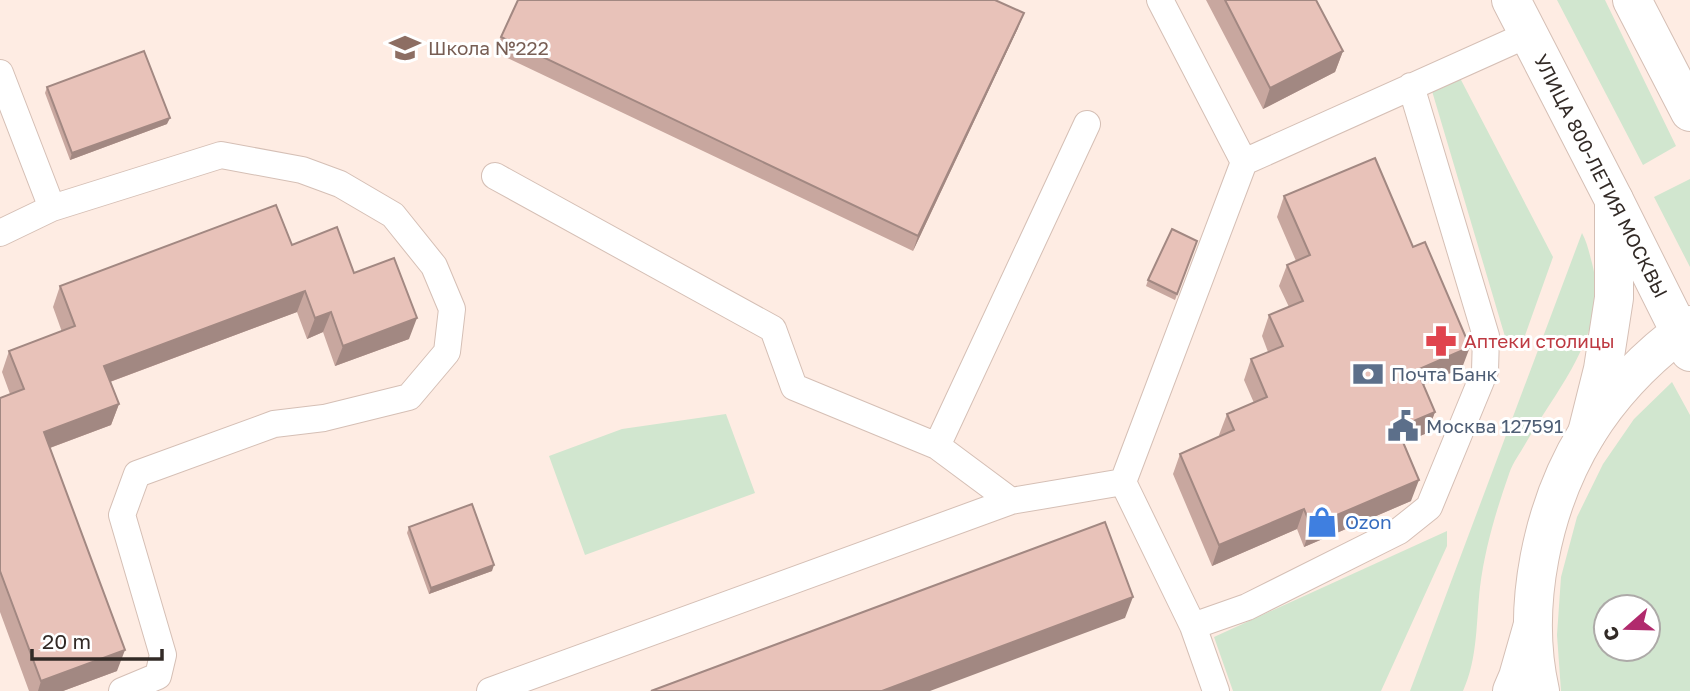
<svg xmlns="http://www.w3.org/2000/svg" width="1690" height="691" font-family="'Golos Text',sans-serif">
	<rect width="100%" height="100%" fill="#feece3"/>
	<path fill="#d1e6cf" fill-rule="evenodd" d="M1557,0H1605L1676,146L1643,165Z
		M1460,78L1553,257L1523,341L1509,350L1432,91Z
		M1690,179V267L1654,197Z
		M1582,233C1587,242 1589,252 1592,263C1610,330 1558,387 1527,441C1521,452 1513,462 1509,474C1496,511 1485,548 1480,587C1476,622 1478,658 1463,691H1410Z
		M1672,382L1690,415V691H1561L1557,635L1561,577L1577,517L1603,464L1634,419ZM1606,607H1648V649H1606Z
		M726,414L755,493L585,555L549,456L622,429Z
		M1447,531V546L1381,691H1233L1214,637Z"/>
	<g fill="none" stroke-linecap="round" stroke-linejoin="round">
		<defs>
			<path id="service" d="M1160,0L1244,162
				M0,73L52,208
				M495,176L773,329L794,387L937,446L1011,501
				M0,233L52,208L221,155L302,170L340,184L393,215L434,266L452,309L447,352L409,397L324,418L274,424L137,474L122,515L163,655L158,676L122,691
				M937,446L1087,124
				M1123,482L1193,626L1216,691
				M1193,626L1247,607L1399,531L1429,507L1485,371L1486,336L1411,86
				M490,691L1011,501L1123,482L1244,162L1529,34"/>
			<path id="tertiary" d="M1587,433L1603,369L1614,298V200
				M1512,691L1518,677L1532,628"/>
			<path id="secondary" d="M1511,0L1614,200L1690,352
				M1632,0L1690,112
				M1540,691C1521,607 1542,506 1587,433C1613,391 1650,354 1690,325"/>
		</defs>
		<use href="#service" stroke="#d5bfb5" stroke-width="28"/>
		<use href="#tertiary" stroke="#d5bfb5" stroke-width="40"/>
		<use href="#secondary" stroke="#d5bfb5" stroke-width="40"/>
		<use href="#service" stroke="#fff" stroke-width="26"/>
		<use href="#tertiary" stroke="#fff" stroke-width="38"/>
		<use href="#secondary" stroke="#fff" stroke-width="38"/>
	</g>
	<path fill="#c8a79f" d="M1206,0H1316L1343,51L1335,72L1263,109Z
		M1018,28L913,251L495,52L501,37Z
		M47,87L167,124L70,160L45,93Z
		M1284,196L1462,368L1423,385L1435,412L1427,433L1403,443L1411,501L1304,547L1297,529L1212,566L1173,474L1180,454L1220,437L1219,435L1227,414L1254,403L1244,380L1251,359L1268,352L1262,336L1269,315L1289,307L1279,286L1287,265L1296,261L1277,217Z
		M1197,241L1175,300L1146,286L1148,280Z
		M292,245L354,273L409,339L335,366L323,332L307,339L297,312L110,382L119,404L111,425L50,448L117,671L63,691H29L0,612V398L10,394L2,372L9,351L62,332L53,307L60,286Z
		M409,527L492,571L429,594L407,533Z"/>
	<path fill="#a28882" d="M1024,13L1018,28L913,251L918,236Z
		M1343,51L1335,72L1263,109L1270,88Z
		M170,118L167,124L70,160L72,153Z
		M305,291L297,312L96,387L104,366Z
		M331,312L323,332L307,339L315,318Z
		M417,318L409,339L335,366L343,346Z
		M1470,347L1462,368L1409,391L1417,370Z
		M119,404L111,425L36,453L44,432Z
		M1435,412L1427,433L1390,449L1397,428Z
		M1419,480L1411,501L1304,547L1311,526Z
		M1304,509L1297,529L1212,566L1219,545Z
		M494,565L492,571L429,594L431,588Z
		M1133,597L1125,618L930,691H882Z
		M125,650L117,671L63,691H38L41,681Z"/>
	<path fill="#e8c2b9" stroke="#a28882" stroke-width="2" d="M518,0H995L1024,13L918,236L501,37Z
		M1225,0H1316L1343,51L1270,88Z
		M144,51L170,118L72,153L47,87Z
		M1375,158L1413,247L1425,242L1470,347L1417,370L1435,412L1397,428L1419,480L1311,526L1304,509L1219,545L1180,454L1234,430L1227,414L1267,397L1251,359L1283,346L1269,315L1303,301L1287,265L1310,255L1284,196Z
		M276,205L292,245L337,227L354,273L394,258L417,318L343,346L331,312L315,318L305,291L104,366L119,404L44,432L125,650L41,681L0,571V398L24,389L9,351L75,326L60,286Z
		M1172,229L1197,241L1177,294L1148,280Z
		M472,504L494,565L431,588L409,527Z
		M1105,522L1133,597L882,691H651Z"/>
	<defs>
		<symbol id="school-bare" viewBox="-9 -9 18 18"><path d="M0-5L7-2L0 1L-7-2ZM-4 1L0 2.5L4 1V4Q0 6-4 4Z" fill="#8d6e63" stroke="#fff" stroke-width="2.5" paint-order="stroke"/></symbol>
		<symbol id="pharmacy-bare" viewBox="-9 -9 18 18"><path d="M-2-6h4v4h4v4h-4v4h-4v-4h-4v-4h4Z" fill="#e0444e" stroke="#fff" stroke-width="2.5" paint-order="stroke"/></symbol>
		<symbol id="bank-bare" viewBox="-9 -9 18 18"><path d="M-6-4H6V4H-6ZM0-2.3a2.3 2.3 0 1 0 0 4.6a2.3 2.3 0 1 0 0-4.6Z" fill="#5c6f8a" stroke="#fff" stroke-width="2.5" paint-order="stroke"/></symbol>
		<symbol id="civic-bare" viewBox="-9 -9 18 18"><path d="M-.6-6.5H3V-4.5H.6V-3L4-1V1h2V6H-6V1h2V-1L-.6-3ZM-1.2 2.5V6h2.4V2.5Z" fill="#5c6f8a" stroke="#fff" stroke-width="2.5" paint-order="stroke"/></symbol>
		<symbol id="shop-bare" viewBox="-9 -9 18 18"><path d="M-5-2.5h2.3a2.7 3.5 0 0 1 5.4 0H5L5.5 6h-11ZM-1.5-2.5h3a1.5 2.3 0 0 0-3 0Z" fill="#3f7fe0" stroke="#fff" stroke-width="2.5" paint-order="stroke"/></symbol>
	</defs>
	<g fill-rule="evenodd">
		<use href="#school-bare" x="383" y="26" width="44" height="44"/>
		<use href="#pharmacy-bare" x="1419" y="319" width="44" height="44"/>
		<use href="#bank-bare" x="1346" y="352" width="44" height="44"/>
		<use href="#civic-bare" x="1381" y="404" width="44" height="44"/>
		<use href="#shop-bare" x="1300" y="500" width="44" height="44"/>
	</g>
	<g text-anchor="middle" stroke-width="6" stroke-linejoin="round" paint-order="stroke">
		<g font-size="19" fill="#785e54" stroke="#fff" text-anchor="start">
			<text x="428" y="55">Школа №222</text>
		</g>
		<g font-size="19" fill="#322a26" stroke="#fff">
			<text transform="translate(1601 176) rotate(63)" y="7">УЛИЦА 800-ЛЕТИЯ МОСКВЫ</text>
		</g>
		<g font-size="19" fill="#be3a42" stroke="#fff" text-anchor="start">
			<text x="1464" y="348">Аптеки столицы</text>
		</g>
		<g font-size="19" fill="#4e5e75" stroke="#fff" text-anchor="start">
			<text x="1391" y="381">Почта Банк</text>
			<text x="1426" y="433">Москва 127591</text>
		</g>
		<g font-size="19" fill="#366cbe" stroke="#fff" text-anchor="start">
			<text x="1345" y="529">Ozon</text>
		</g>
	</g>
	<g transform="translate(1627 628) rotate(250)"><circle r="33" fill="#ffffff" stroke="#adaaa8" stroke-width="2"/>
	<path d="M0-5L12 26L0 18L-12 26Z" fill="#b12a6d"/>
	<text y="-10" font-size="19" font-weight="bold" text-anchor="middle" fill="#322a26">С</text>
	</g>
	<path d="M32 649v10h130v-10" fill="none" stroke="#322a26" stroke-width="3.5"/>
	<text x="42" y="649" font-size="21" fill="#322a26" stroke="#ffffff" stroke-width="5" paint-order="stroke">20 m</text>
</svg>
